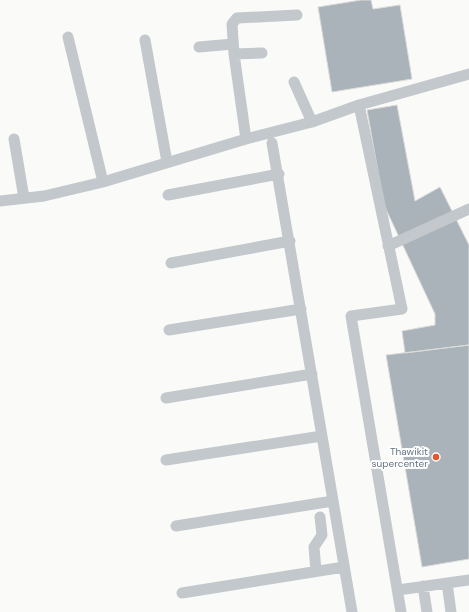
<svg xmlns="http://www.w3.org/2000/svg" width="469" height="612" font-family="'DM Sans',sans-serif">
	<rect width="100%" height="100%" fill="#fafaf8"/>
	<path fill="#aab3b9" stroke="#dcdcda" d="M361,0H371L373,9L400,5L412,79L332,92L318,7Z
		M397,105L415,201L440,187L469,245V345L405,353L402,331L435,325V314L384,205L367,110Z
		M469,345V559L422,567L386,355Z"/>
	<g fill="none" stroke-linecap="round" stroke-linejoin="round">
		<path stroke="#c3c8cc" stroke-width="11" d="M68,37L103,182
			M145,40L167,162
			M199,47L233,44
			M234,54L232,24L237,18L297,15
			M294,82L312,122
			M359,105L402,309L351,316L401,612
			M14,139L24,198
			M246,139L234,54L262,53
			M272,143L352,612
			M168,195L279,174
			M0,201L44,196L103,182L246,139L312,122L359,105L469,74
			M388,246L469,209
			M171,263L290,241
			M169,330L301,309
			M166,398L312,374
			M166,460L322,436
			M176,526L333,501
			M316,571L314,547L322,535L320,517
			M447,583L451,612
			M423,586L427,612
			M398,590L469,580
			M182,593L344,567"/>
	</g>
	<circle fill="#e4572e" stroke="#fff" stroke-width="1.5" cx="436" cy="457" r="4"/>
	<g text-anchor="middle" stroke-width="4" stroke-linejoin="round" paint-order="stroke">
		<g font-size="10" fill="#657683" stroke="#fff" text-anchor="end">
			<text x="428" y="455">Thawikit<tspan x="428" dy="12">supercenter</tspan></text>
		</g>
	</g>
</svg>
